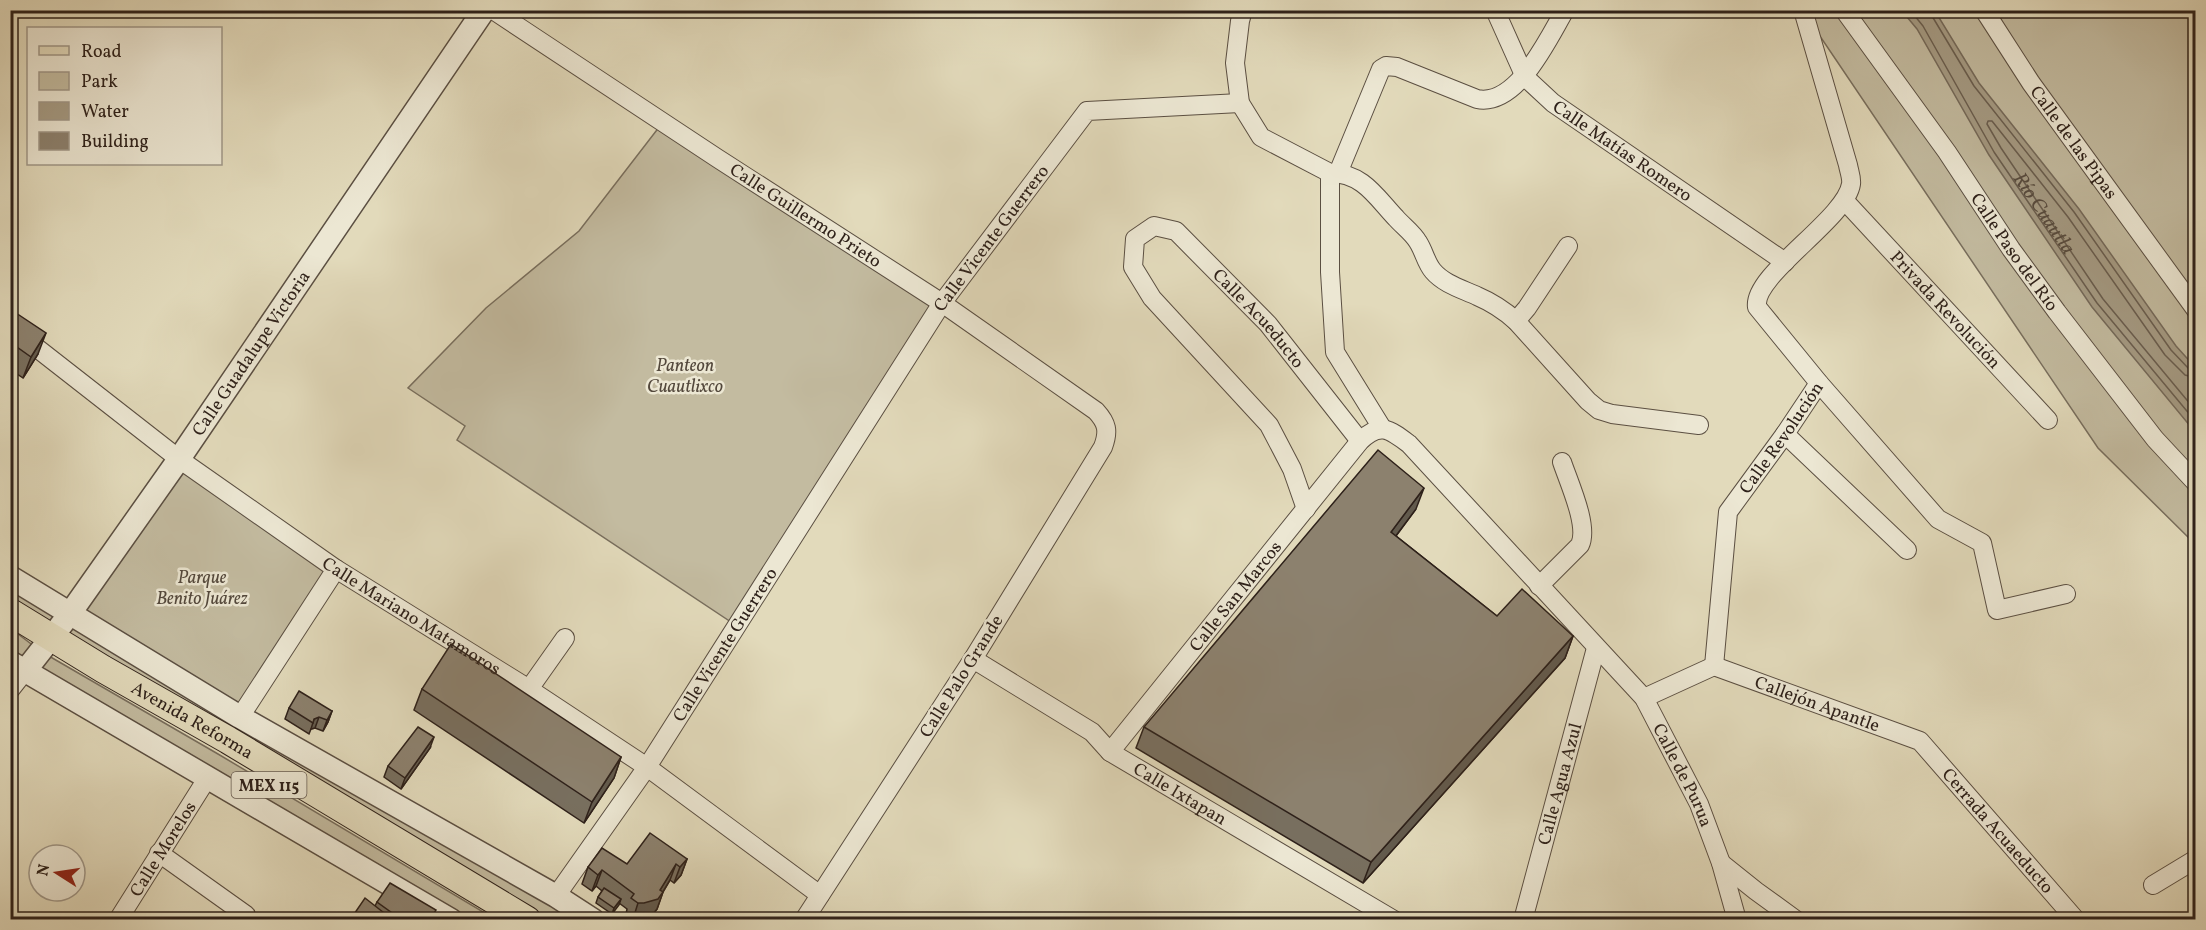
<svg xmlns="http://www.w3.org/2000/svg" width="2206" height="930" font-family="Vollkorn,serif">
	<rect width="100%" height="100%" fill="#e2dabb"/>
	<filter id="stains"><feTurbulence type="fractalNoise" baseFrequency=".00333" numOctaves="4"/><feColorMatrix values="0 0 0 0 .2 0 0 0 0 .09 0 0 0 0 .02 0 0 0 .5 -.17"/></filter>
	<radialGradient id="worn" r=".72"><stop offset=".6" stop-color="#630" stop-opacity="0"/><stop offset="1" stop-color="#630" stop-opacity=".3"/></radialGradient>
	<path fill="#c3bba0" stroke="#786e5d" stroke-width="1.5" d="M1803,11H2195V544L2098,448Z
		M663,122L942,303L737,626L457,440L465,426L408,388L486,308L579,231Z
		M179,459L336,569L240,717L593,919H527L11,612L10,577L69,615Z
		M10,628L42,652L218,754L495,919H451L11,662Z"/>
	<path fill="#a59b84" stroke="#756a5a" stroke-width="1.5" d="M1902,11H1935L1979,83L2079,209L2176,346L2195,367V432L2092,307L1989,155L1917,29Z"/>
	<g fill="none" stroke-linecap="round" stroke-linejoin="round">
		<g stroke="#6a5e4f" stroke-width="1.5">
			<path d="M1910,10L1923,26L1994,152L2097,303L2196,422"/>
			<path d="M1931,10L1932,16L1974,86L2074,212L2171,350L2189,369L2196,371"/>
			<path id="s1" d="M2196,378L2185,375L2165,355L2068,217L1992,121H1988L1987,124L2001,148L2103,299L2196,411"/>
		</g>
		<defs>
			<g id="minor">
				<path id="s2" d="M493,10L717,158L942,303L1096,411C1107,423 1109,431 1103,447L973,659L804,920"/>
				<path d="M1243,10L1240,21L1235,63L1240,103L1261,137L1330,173C1363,173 1376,197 1396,218C1403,226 1413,233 1418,242C1424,251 1426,263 1433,271C1444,284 1462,289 1477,296C1491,302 1505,311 1516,321L1588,401L1599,410L1612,414L1699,425"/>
				<path id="s3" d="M1495,10L1525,77L1553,103L1785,262"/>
				<path d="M1803,10L1848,165C1849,171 1852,178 1851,184C1846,219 1752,275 1757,307L1819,383L1938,519L1982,543L1997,610L2066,594"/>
				<path id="s4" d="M1844,10L1947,152L2011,249L2057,312L2155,439L2196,483"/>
				<path id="s5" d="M1984,10L2031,83L2196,310"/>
				<path d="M1330,173V272L1335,352L1382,428"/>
				<path d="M1338,173L1381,69L1386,66L1397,67L1477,99C1517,107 1548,39 1565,10"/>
				<path id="s6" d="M1845,201L2048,420"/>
				<path d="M1516,321L1527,308L1568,246"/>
				<path id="s7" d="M10,327L179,459L336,569L529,689L647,767L820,895"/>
				<path d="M1785,434L1907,550"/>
				<path id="s8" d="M1306,509L1292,469L1269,425L1152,298L1133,267L1135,239L1154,226L1176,231L1268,324L1360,441"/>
				<path d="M1539,586L1580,545C1589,526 1569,483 1562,462"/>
				<path id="s9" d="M973,659L1092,732L1110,752L1394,920"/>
				<path id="s10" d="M1714,666L1920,741L2076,920"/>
				<path id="s11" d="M1714,666L1728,512L1785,434L1819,383"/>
				<path d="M529,689L565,638"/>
				<path d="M10,690L25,671"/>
				<path d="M1644,698L1714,666"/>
				<path d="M240,717L336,569"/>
				<path id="s12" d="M1110,752L1360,441C1380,422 1389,429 1409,444L1644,698L1699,804L1721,863L1737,920"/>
				<path d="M159,853L246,915"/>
				<path d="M1721,863L1756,891L1796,920"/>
				<path d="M2153,885L2196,859"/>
				<path id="s13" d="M556,896L647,767L942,303L1087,111L1240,103"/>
				<path id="s14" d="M118,920L208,777"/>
				<path id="s15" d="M1523,920L1596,648"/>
			</g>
			<g id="tertiary">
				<path d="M10,577L240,717L556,896L593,920"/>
				<path d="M10,662L451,920"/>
				<path id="s16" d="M25,671L69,615L179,459L484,10"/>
			</g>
			<g id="primary">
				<path id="s17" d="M10,612L103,669L228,740L527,920"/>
			</g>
		</defs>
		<use href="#minor" stroke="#5b4f42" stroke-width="20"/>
		<use href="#tertiary" stroke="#5b4f42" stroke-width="25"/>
		<use href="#primary" stroke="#2e211a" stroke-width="29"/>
		<use href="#minor" stroke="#ece7d3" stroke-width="18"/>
		<use href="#tertiary" stroke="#ece7d3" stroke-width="22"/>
		<use href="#primary" stroke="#e2dabb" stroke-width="27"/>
	</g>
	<path fill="#786f5f" stroke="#2e211a" stroke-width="1.5" d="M10,309L38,354L23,378L10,369Z
		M1416,509L1396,536L1497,616L1573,636L1565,658L1363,883L1136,748L1144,727Z
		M422,689L621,757L614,778L584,823L414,710Z
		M289,708L332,711L328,722L323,731L315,728L311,729L309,734L285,719Z
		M430,748L401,789L384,777L388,766Z
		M687,859L681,875L674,883L670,880L663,892L657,909L652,915L638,919H633L626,914L627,909L619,903L612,914L596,903L598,897L602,891L596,886L592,891L582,884L588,867Z
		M377,902L432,920H350L375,906Z"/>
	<path fill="#625a4d" stroke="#2e211a" stroke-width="1.5" d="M46,333L38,354L23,378L31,357Z
		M1424,488L1416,509L1383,553L1391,532Z
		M1573,636L1565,658L1363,883L1371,862Z
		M332,711L328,722L323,731L327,720Z
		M319,717L315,728L311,729L314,719Z
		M434,737L430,748L401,789L405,778Z
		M621,757L614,778L584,823L592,802Z
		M687,859L681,875L674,883L680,867Z
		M676,864L670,880L661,895L663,892L657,909L652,915L638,919H633L638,903L660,890Z
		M602,870L596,886L592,891L598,875Z
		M621,899L619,905L612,914L614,908Z"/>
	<path fill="#8c816e" stroke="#2e211a" stroke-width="1.5" d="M10,309L46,333L31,357L10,342Z
		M1378,450L1424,488L1391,532L1497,616L1522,589L1573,636L1371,862L1144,727Z
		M451,644L621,757L592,802L422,689Z
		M299,691L332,711L327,720L319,717L314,719L313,723L289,708Z
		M418,727L434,737L405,778L388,766Z
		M650,833L687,859L680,867L676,864L660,890L663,892L658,899L644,903H638L631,898L634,894L602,870L598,875L588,867L602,848L627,864Z
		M390,883L436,910L430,920H402L377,902Z
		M604,888L621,899L614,908L598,897Z
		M365,898L393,920H350Z"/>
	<g text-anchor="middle" stroke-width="5" stroke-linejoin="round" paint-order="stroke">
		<rect fill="#ece7d3" stroke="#675c52" stroke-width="1.5" x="231.5" y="772" width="75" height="26" rx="4.5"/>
		<g font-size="16" font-weight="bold" fill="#2e211a">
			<text x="269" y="791">MEX 115</text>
		</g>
		<g font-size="18" fill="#2e211a" stroke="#ece7d3">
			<text dy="6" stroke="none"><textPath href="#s5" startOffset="160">Calle de las Pipas</textPath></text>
			<text dy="6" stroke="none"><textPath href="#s3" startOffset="196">Calle Matías Romero</textPath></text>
			<text dy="6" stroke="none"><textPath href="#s2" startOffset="374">Calle Guillermo Prieto</textPath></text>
			<text dy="6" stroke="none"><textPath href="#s13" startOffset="789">Calle Vicente Guerrero</textPath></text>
			<text dy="6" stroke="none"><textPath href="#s4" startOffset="296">Calle Paso del Río</textPath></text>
			<text dy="6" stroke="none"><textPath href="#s6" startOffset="148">Privada Revolución</textPath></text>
			<text dy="6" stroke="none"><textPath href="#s8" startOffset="495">Calle Acueducto</textPath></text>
			<text dy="6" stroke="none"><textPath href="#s16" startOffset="390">Calle Guadalupe Victoria</textPath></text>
			<text dy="6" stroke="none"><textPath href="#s11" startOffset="246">Calle Revolución</textPath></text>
			<text dy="6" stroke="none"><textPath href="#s12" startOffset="200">Calle San Marcos</textPath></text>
			<text dy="6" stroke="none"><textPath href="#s7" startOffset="495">Calle Mariano Matamoros</textPath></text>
			<text dy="6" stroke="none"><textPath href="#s13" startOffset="303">Calle Vicente Guerrero</textPath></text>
			<text transform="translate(961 676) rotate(-58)" y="6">Calle Palo Grande</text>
			<text dy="6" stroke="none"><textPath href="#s10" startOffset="110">Callejón Apantle</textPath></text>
			<text dy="6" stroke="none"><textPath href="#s17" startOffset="212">Avenida Reforma</textPath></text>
			<text dy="6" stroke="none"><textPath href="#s12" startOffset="888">Calle de Purua</textPath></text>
			<text dy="6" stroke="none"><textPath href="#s15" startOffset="141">Calle Agua Azul</textPath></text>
			<text dy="6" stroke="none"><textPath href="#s9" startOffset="248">Calle Ixtapan</textPath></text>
			<text dy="6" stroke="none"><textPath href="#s10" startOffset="338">Cerrada Acuaeducto</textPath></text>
			<text dy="6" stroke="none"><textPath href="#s14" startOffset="84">Calle Morelos</textPath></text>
		</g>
		<g font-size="18" font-style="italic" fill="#53483c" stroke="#ece7d3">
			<text x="685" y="371">Panteon<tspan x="685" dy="21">Cuautlixco</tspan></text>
			<text x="202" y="583">Parque<tspan x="202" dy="21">Benito Juárez</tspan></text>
		</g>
		<g font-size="20" font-style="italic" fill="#584c3f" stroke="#ece7d3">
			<text dy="7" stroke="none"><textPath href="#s1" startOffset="444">Río Cuautla</textPath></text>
		</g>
	</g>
	<rect width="2206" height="930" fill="none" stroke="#e2dabb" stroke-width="36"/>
	<rect x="12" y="12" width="2182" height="906" fill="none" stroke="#2e211a" stroke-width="3"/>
	<rect x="18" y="18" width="2170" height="894" fill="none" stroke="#2e211a" stroke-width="1.5"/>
	<rect x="27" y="27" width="195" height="138" fill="#ece7d3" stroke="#a09889" stroke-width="1.5"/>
	<rect x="39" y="46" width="30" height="9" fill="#e2dabb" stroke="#a09889" stroke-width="1.5"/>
	<text x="81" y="57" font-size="18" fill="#2e211a">Road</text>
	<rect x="39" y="72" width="30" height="18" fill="#c3bba0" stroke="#a09889" stroke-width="1.5"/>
	<text x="81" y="87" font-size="18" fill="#2e211a">Park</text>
	<rect x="39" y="102" width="30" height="18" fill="#a59b84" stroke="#a09889" stroke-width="1.5"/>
	<text x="81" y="117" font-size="18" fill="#2e211a">Water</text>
	<rect x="39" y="132" width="30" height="18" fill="#8c816e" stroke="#a09889" stroke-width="1.5"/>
	<text x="81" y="147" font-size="18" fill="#2e211a">Building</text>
	<g transform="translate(57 873) rotate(282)"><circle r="28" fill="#ece7d3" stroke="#a09889" stroke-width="1.5"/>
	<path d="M0-4.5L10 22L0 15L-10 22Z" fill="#8f2418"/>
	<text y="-9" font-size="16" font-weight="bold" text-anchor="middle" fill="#2e211a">N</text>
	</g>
	<rect width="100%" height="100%" filter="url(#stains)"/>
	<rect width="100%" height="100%" fill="url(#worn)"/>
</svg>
